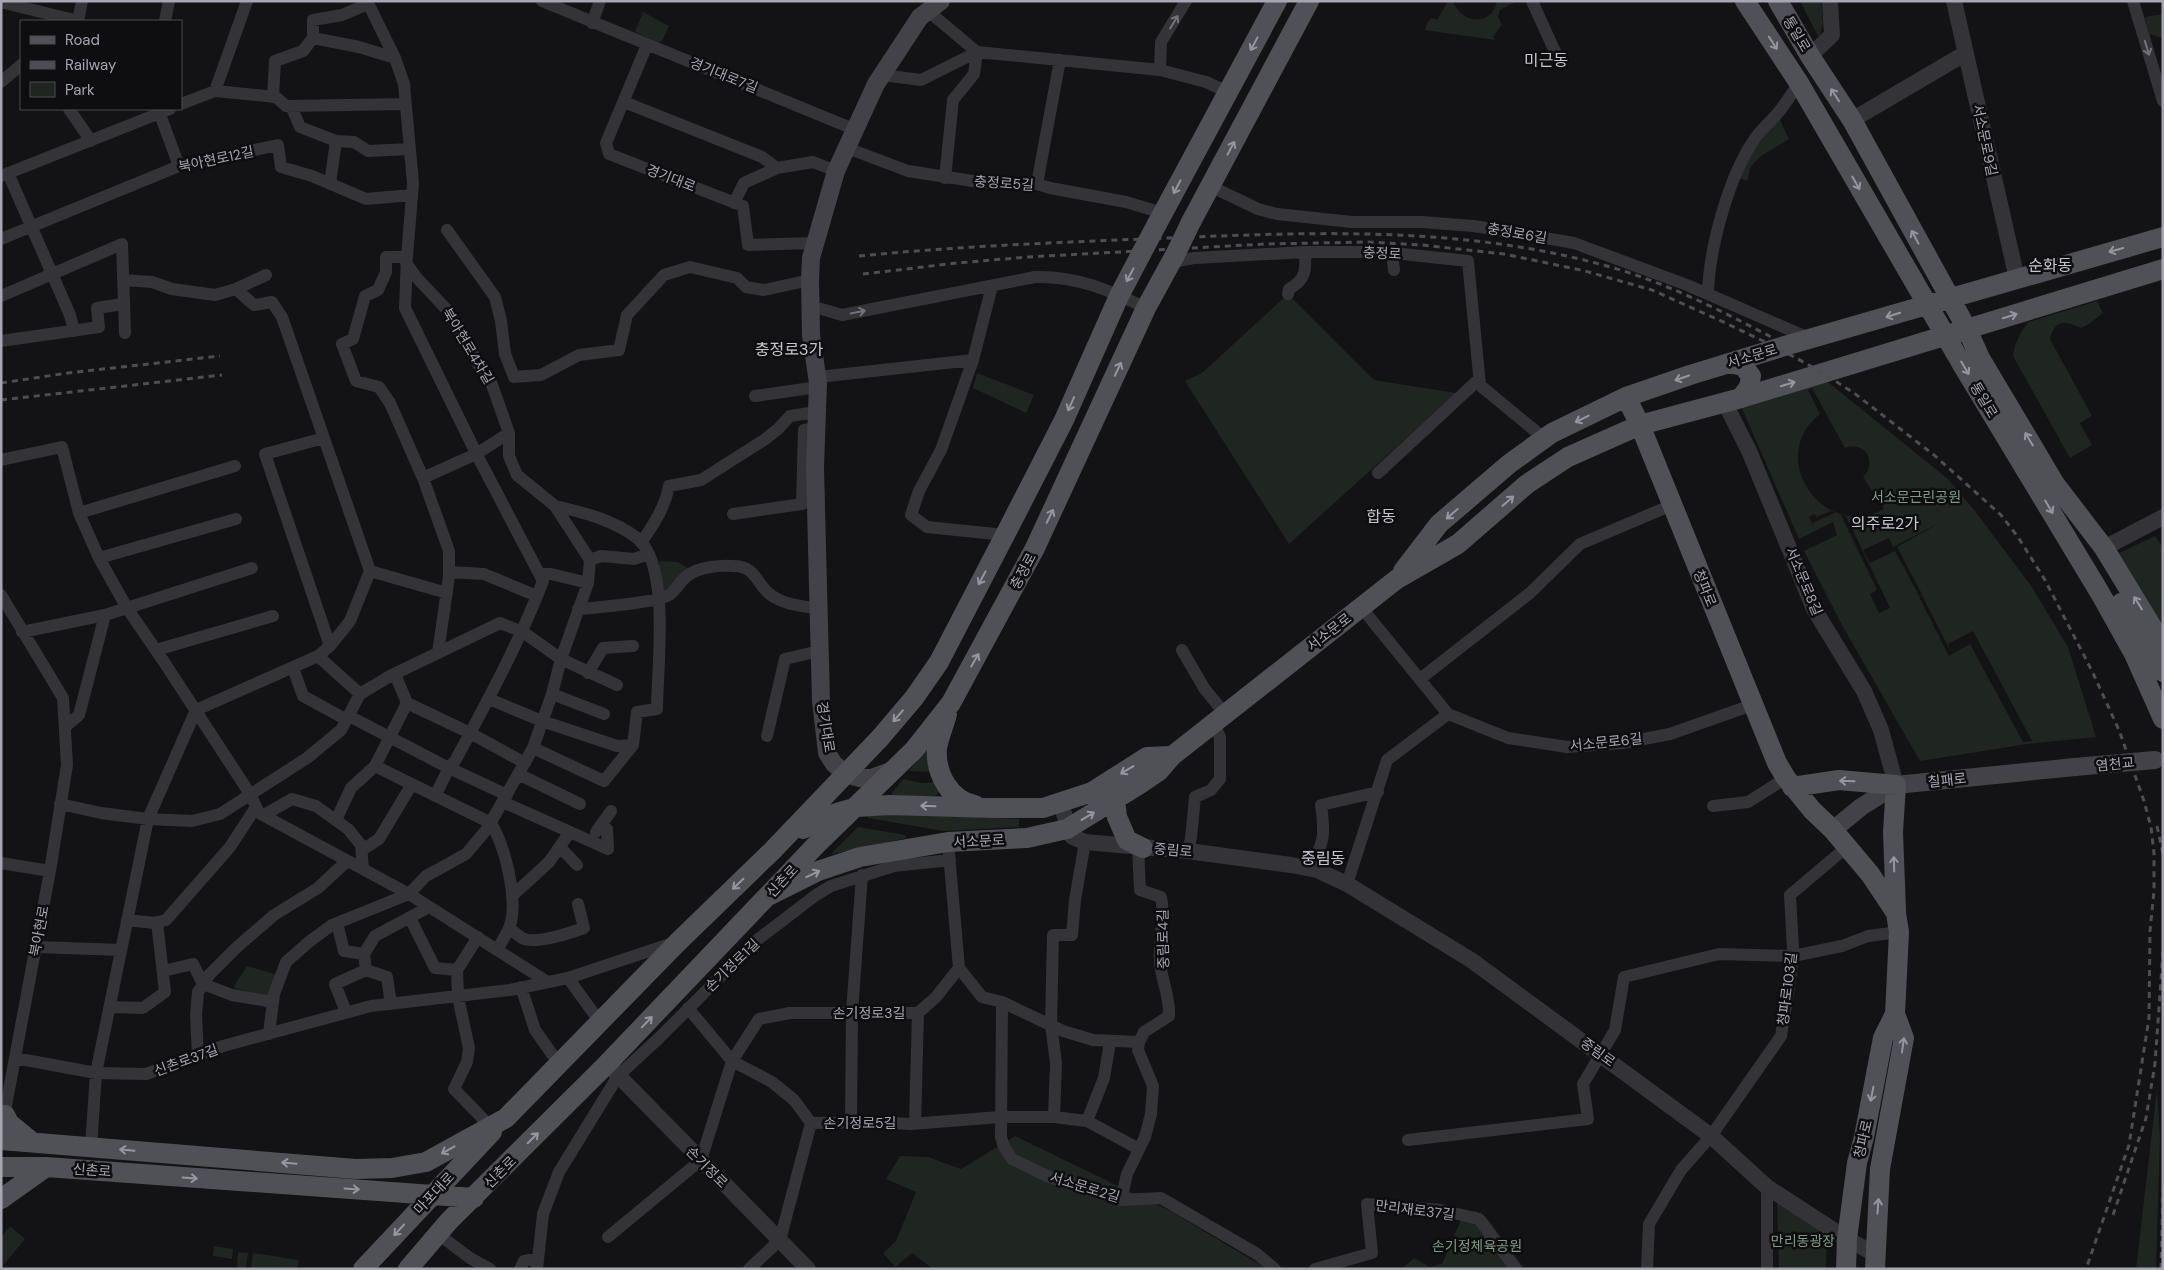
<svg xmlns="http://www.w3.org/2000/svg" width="2164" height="1270" font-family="'DM Sans','Noto Sans KR',sans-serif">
	<rect width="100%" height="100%" fill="#131214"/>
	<path fill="#1f2621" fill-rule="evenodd" d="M1448,1H1453C1461,25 1493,26 1497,1H1517L1500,10L1498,17L1502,25L1493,36L1495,40L1425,30L1427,23L1432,18L1437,20Z
		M1800,1H1821L1823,24L1819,38Z
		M643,12L669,26L662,41L657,42L635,32Z
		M2163,14V38L2149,34L2145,17Z
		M1779,118L1789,139L1761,156L1751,166L1747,181L1739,178L1747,158Z
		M1288,294L1374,380L1456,393L1289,544L1185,381L1202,373Z
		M2097,301L2103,313L2086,326L2081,328C2065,320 2055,319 2050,339L2092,416L2080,423L2092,445L2070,458L2013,356C2015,342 2020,332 2029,322Z
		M977,373L1034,395L1026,413L973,388Z
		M1823,378L1948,479L1975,511L2032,587L2068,647L2096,737L2028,744L1920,761L1843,627L1804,551L1837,535L1833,522L1799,539L1740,404ZM1812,388L1845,448C1865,441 1878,462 1863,477L1884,509C1823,542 1765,457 1820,414L1808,390ZM1831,511L1835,513L1812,523L1809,517L1815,514L1816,517ZM1841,515L1846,516L1890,608L1879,613L1870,594L1877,590ZM1943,521L1897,547L1922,594L1919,596L1895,551L1870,563L1863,550L1889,538L1893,547ZM1922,595L1952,654L1949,656L1919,597ZM1973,631L2032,741L2023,742L1970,644L1952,654L1948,644Z
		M2155,536L2163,548V636L2113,556Z
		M660,561L678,562L690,570L661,595L659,564Z
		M927,749L934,772L909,771Z
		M903,779L921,783L938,782L940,790L937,795L934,796L889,797Z
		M874,812L1019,819V827L943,831L868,818V816Z
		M858,827L905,835L907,838L831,854Z
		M247,966L281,976L273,997L233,988Z
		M2157,1089L2160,1137L2156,1269H2136Z
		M1015,1136L1172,1212L1267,1269H933L912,1253L895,1267L883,1253L896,1241L916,1192L886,1179L900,1156L928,1157L961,1169Z
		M1777,1203L1827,1234L1826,1269H1779Z
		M1475,1211L1486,1217L1525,1269H1402L1414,1258L1430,1267L1442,1264L1464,1213Z
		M10,1226L25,1239L1,1268V1237Z
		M214,1246L233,1249L232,1259L213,1256Z
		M238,1252L248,1253L246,1269H237Z
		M253,1253L299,1260L297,1269H251Z"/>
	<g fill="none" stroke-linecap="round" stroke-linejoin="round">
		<path stroke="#343438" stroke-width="12" d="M367,1L395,58L404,84L413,183L407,257L405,308L478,457L543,581C519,643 487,702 455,761L449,768L435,796
			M542,1L856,130
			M1532,1L1557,56
			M2133,1L2163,101
			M1,2L78,21
			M928,11L977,52L1160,70L1206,82L1228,92
			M78,21L82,1
			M165,21L169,1
			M592,23L600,1
			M313,38V20L342,15L368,4
			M647,45L606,143L609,154L743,206L748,245L816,243
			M1160,70L1161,42L1186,1
			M882,75L921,80L977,52
			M1,82L21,65
			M215,91L276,97L286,106L406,104
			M273,97L275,61L303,51L313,38L359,47L395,58
			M624,102L762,157L777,168L813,162L836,171
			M181,104L215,91L247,1
			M291,106L300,127L336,141L354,142L368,151L410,149
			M69,109L91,141
			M158,109L179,166
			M847,148L908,171L979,182L1037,184L1050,188L1126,202L1163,213
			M8,173L70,315L74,331
			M1,176L170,109
			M945,178L953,100L974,74L977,52
			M330,184L336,141
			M1037,184L1060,60
			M1210,186L1258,209L1277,214L1352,222H1421L1474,226L1574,243L1687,285L1811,339
			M734,203L744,183L777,168
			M447,230L495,297L501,321L505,354L514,377L541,375L579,355L619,350L627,315L664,275L690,267L737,278L746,287L764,290L810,280
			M1,239L179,166L278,145L281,167L312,176L366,199L412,195
			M1392,253L1394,270
			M407,257H386V272L378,290L365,296L353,339L342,344L356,381L379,387L390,403L423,478L449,551V576L438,653
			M1171,262L1194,258L1305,252H1384L1468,261L1480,385
			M406,263L417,278L449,312L464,341L469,346L478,364L491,382L509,433V456L517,475L555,506L590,560
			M124,280L152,282L172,289L215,295L236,289L266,275
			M992,286L973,360L941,450L919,491L911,515L927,527L1005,535
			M1288,294L1289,289C1306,280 1306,270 1305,252
			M1708,294C1709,249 1729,174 1756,137C1762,129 1770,122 1777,114C1785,105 1792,93 1799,83
			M1,296L122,244L125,333
			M811,306L842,315L1035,277C1077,276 1109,290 1146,308
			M1,341L99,327L97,308L123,304
			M818,377L973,360
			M755,396L818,387
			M324,438L265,454L330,646
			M1,460L62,447L79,513L99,558L127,608L164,662L250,794L259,813L409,894L546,981
			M1378,473L1476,382L1545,439
			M423,478L476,454L509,433
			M79,513L235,466
			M733,514L802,504L804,430L816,428
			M641,543C653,525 665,508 669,486L701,480L764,440L778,429L790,416L817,412
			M99,558L236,519
			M590,560L601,556L634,559L649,554
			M370,571L447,593
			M449,572L484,574L537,596
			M541,574H551L588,583
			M1,595L63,698L67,765L50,871L3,1122
			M1361,607L1448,714L1508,738L1567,747L1623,743L1670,734L1752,705
			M578,609C593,608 660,602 669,595C676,591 680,581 687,576C698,567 720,565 734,566C758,567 756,585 771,595C783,604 804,607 818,608
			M22,632L105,615L252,568
			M156,650L273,616
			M1182,650L1204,688L1225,714
			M318,656L360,694
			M293,668L303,696L347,720
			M588,673L603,648L633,646
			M1420,679L1530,593L1580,544L1672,505
			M552,694L604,714
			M489,699L542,721L617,746L633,745
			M407,703L470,733L525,763
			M196,710L318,656L330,646L350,621L370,571L282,317L272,302L254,305L236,289
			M349,716L449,768L507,795
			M65,727L79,715L105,615
			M767,736L785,659L819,651
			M533,748L604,781L633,745L637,712L657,709C657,668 671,565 637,538C614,520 582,512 555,506
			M375,766L491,823C505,846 517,896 511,922C509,931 502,941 497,950
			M518,774L580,804
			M503,802L608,849L607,829L600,826
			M60,804L101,813L148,819L192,821L220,814L307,758L341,730L360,694L390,676L500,623L523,632L561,659L617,685
			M1713,806L1748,802L1786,778
			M264,815L292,799L316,806L348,829L361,845L363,869
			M336,820L351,788L375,766L407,703L395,674
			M596,832L611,811
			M948,842L959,968L982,997L1002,1002L1001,1137L1004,1147L1012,1159L1047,1176L1121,1200L1161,1198L1257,1254L1275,1269
			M560,847L577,865
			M362,850L379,839L412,784
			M1188,851L1191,838L1195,797L1211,790L1220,779V737L1213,723
			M1,863L50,871
			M1309,869C1325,843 1325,834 1321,805L1378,792
			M1347,884L1387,760L1448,714
			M512,896L549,862L570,832
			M410,918L435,968L457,970L458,997L469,1048L467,1062L454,1089L490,1126
			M127,920L155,923L166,920L230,847L256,807
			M337,923L344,951L364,954
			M509,928C513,931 517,935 522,938C535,945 570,933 584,928L578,904
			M36,947L121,950
			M366,970L387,977L391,1004
			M457,970L478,937
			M163,971L193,964L203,984L232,995L273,1002
			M568,978L600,1022
			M521,987L535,1030L559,1064
			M1002,1002L1063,1031L1093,1040L1139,1042
			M110,1007L143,1008L165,992L157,922
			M688,1008L732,1061L772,1082L794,1100L811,1123
			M346,1012L335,984L366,970L364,954L375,936L429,907
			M918,1013L936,997L959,968
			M269,1034L274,994L286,962L310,941L332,925L409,894L426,876L466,854L487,829L533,748L552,694L561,659L588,583L590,560
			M198,1056L196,1015L198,992L209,975L236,948L274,915L318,888L347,861
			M15,1058L96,1073L146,1074L223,1046L371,1006L510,990L568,978L673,943
			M1054,1117L1056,1063L1051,1025L1053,935H1072L1075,900L1085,842
			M1087,1121L1104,1078L1110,1042
			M851,1122L852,1012L862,875
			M811,1123L869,1122L911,1124L1000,1117H1054L1087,1121L1139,1149
			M915,1124L918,1013
			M1408,1140L1588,1119L1583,1084L1615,1030L1624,977L1719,954L1793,956L1842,946L1868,936L1899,932
			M91,1147L96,1073L148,819L196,710
			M1121,1200L1127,1174L1145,1137L1151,1114L1153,1086L1138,1050L1139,1042L1144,1032L1169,1016C1170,997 1162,981 1160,963C1158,941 1166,919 1161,897L1140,890L1138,848
			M438,1234L470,1258L490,1269
			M608,1237L701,1160L732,1061L759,1019L790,1013H918
			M520,1269L524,1261L538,1258
			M537,1269L543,1214L559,1172L618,1076L659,1038L757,940L816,895L831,886L894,866L950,860
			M749,1269L780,1240L811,1123
			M1315,1269L1372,1253L1367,1204L1441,1210L1479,1219L1516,1269
			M1647,1269L1649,1224L1681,1170L1711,1136L1781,1036L1791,973L1793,949L1790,895L1848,846
			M1767,1269V1187"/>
		<path stroke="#343438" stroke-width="16" d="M1954,1L2017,279
			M1810,56L1832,35L1830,1
			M1852,120L1966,53
			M1725,403L1750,453L1814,609L1864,691L1881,730L1896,785
			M2104,548L2163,517
			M1061,803L1070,834L1073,837L1085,842L1188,851L1291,865L1317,870L1347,884L1471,960L1711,1136L1767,1187L1847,1239L1875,1254
			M607,1064L808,1269"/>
		<path stroke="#424248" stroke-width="18" d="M893,770L872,778H860L846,774L834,764L827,753L821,701L818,587L815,467L818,383L811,335L810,280L811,258L836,171L876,84L920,17L941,1
			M1833,830L1861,807L1896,785L2075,767"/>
		<path stroke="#505057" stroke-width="20" d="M1745,1L1799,83L1963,366L2100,593L2134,654L2163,719
			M1778,1L1810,56L1852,120L1967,329L1980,358L2055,484L2104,548L2163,645
			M1191,222L1309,1
			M1157,224L1277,1
			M1728,363L1743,366L1751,376L1749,387L1741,398
			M1626,397L1640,425L1777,763L1786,778L1812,810L1833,830L1870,874L1896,913L1899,932L1895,1014L1904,1038L1880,1169L1875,1269
			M1403,571L1439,524L1509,464L1552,433L1626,397L1690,375L1788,345L2163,237
			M2121,603L2163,672
			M947,714C944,725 939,737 937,748C935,773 950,801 975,805
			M1792,787L1839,780L1896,785L1893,832L1896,911
			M1115,800L1117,817L1127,840L1143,848
			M803,829L819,818L857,807L889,805L994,808H1043L1092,792L1147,757L1172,756
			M770,895L818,871L860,857L948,842L1027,838L1067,829L1140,784L1159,771L1172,756L1397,579L1458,544L1527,484L1568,457L1640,425L1741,398L2163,269
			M5,1115L9,1123L32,1142
			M1,1140L356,1169L392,1168L426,1162L506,1118L679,941L773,850L880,738L914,698L939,662L1005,535L1064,420L1119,296L1141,254
			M1,1167H46L474,1198
			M1,1199L46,1167
			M363,1269L492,1132
			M408,1269L449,1221L607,1064L817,844L914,750L951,703L1035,548L1146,308L1175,255
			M1846,1269L1847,1239L1857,1163L1864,1137L1883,1038L1895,1014"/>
		<path stroke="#4d4d53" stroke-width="3" stroke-dasharray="6 5" stroke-linecap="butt" d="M859,256C962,246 1065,242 1169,238C1314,232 1461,226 1603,265C1663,281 1720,310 1775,339
			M863,274L957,263L1028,257L1265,244L1368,242L1422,245L1504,254L1585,271L1652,290L1719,320L1778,348L1823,373L1854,393L1934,455L2001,515L2018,537L2045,580L2092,671L2119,730L2144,801L2151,827L2154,853V891L2150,931L2149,1018L2129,1145L2086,1269
			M1,383L68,373L220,356
			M1,400L222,375
			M2157,826L2163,854
			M2113,1215L2146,1118L2155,1064L2163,951
			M2161,1269L2163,1189"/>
		<path stroke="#424248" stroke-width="18" d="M2075,767L2155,760"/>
		<path stroke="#505057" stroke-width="20" d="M1141,254L1157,224
			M1175,255L1191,222"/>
	</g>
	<defs><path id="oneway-shaft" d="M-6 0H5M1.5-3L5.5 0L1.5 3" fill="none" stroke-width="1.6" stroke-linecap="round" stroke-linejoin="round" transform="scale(1.25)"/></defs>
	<g stroke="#73737b">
		<use href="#oneway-shaft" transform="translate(1174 22) rotate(-59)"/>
		<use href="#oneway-shaft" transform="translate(2147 48) rotate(73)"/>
		<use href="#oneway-shaft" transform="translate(858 312) rotate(-11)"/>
	</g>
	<g stroke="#9596a0">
		<use href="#oneway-shaft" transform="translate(1773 43) rotate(57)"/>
		<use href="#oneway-shaft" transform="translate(1254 44) rotate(118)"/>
		<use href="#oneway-shaft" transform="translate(1835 95) rotate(-123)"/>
		<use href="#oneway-shaft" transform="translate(1231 148) rotate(-62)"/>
		<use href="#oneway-shaft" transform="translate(1856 183) rotate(60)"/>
		<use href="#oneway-shaft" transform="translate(1177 187) rotate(118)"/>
		<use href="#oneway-shaft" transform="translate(1915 237) rotate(-118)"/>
		<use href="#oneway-shaft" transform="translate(2116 250) rotate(164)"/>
		<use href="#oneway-shaft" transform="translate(1130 275) rotate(118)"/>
		<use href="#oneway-shaft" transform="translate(1893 315) rotate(163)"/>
		<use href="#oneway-shaft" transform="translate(2010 316) rotate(-17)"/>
		<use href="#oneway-shaft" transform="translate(1965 368) rotate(59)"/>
		<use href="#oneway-shaft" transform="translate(1118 369) rotate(-65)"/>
		<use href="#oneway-shaft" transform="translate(1682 378) rotate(161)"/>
		<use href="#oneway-shaft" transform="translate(1788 384) rotate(-17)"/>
		<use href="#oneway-shaft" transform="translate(1071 404) rotate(114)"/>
		<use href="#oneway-shaft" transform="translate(1582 419) rotate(154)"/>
		<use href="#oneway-shaft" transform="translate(2029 439) rotate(-121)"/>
		<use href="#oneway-shaft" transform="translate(1508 501) rotate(-41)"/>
		<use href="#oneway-shaft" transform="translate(2049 507) rotate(59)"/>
		<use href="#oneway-shaft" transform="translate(1452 514) rotate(139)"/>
		<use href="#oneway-shaft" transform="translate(1050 516) rotate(-64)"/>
		<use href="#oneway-shaft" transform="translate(982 578) rotate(118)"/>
		<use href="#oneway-shaft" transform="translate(2138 603) rotate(-122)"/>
		<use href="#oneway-shaft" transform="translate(975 660) rotate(-60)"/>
		<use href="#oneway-shaft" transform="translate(898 716) rotate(131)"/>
		<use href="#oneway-shaft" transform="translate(1127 770) rotate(149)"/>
		<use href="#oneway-shaft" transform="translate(1847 781) rotate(-178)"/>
		<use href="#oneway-shaft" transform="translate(928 806) rotate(-178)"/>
		<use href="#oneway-shaft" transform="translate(1088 816) rotate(-31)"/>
		<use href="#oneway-shaft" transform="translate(1894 864) rotate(-92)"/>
		<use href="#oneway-shaft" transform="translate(813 874) rotate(-25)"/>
		<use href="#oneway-shaft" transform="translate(738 884) rotate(136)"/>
		<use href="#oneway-shaft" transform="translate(647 1022) rotate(-46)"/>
		<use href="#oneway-shaft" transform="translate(1903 1045) rotate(-82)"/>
		<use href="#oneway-shaft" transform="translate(1872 1094) rotate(101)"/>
		<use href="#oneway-shaft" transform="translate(533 1138) rotate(-45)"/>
		<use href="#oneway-shaft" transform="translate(127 1150) rotate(-175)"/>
		<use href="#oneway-shaft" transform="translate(448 1150) rotate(151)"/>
		<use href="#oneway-shaft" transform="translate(289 1163) rotate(-175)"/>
		<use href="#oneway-shaft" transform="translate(190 1178) rotate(4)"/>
		<use href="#oneway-shaft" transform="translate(352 1189) rotate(4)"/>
		<use href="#oneway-shaft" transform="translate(1878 1206) rotate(-86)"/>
		<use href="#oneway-shaft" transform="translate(399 1230) rotate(133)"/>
	</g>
	<g text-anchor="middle" stroke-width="5" stroke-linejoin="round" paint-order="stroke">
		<g font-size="14" fill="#a6a7b2" stroke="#0e0d0f">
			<text transform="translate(1797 34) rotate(59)" y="5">통일로</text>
			<text transform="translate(724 75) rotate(22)" y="5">경기대로7길</text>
			<text transform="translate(1985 140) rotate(78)" y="5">서소문로9길</text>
			<text transform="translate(216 159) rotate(-12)" y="5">북아현로12길</text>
			<text transform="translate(671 178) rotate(21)" y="5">경기대로</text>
			<text transform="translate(1004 183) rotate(4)" y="5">충정로5길</text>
			<text transform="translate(1517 233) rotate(10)" y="5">충정로6길</text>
			<text transform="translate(1382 253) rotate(3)" y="5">충정로</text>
			<text transform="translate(468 346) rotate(59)" y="5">북아현로4차길</text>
			<text transform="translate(1752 356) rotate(-17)" y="5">서소문로</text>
			<text transform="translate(1984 400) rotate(59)" y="5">통일로</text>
			<text transform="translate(1023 571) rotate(-62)" y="5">충정로</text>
			<text transform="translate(1804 581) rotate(67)" y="5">서소문로8길</text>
			<text transform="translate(1705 588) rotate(68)" y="5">청파로</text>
			<text transform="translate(1329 632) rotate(-38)" y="5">서소문로</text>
			<text transform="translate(826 727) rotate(81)" y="5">경기대로</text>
			<text transform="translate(1606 742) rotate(-6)" y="5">서소문로6길</text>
			<text transform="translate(2115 764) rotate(-6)" y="5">염천교</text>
			<text transform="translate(1947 780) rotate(-6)" y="5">칠패로</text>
			<text transform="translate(979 841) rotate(-3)" y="5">서소문로</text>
			<text transform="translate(1173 850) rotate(5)" y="5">중림로</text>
			<text transform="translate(782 881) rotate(-47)" y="5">신촌로</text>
			<text transform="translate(39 931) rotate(-79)" y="5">북아현로</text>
			<text transform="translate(1163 939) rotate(-91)" y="5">중림로4길</text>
			<text transform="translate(732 965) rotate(-44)" y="5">손기정로1길</text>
			<text transform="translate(1787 989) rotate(-83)" y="5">청파로103길</text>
			<text x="869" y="1018">손기정로3길</text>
			<text transform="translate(1598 1052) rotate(36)" y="5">중림로</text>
			<text transform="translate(186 1060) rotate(-20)" y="5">신촌로37길</text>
			<text x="860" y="1128">손기정로5길</text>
			<text transform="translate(1863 1139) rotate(-77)" y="5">청파로</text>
			<text transform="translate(707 1167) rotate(45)" y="5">손기정로</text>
			<text transform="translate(92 1170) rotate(4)" y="5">신촌로</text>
			<text transform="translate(500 1172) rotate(-45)" y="5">신촌로</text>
			<text transform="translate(1085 1187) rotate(17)" y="5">서소문로2길</text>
			<text transform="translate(434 1193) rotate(-47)" y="5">마포대로</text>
			<text transform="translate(1415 1210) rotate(7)" y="5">만리재로37길</text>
		</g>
		<g font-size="14" fill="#7f9b87" stroke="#0e0d0f">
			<text x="1916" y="502">서소문근린공원</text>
			<text x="1803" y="1246">만리동광장</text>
			<text x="1477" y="1251">손기정체육공원</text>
		</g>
		<g font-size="16" fill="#c6c6cf" stroke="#0e0d0f">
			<text x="1546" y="66">미근동</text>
			<text x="2050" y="271">순화동</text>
			<text x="789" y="355">충정로3가</text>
			<text x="1381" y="522">합동</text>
			<text x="1885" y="529">의주로2가</text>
			<text x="1323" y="864">중림동</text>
		</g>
	</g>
	<rect width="2164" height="1270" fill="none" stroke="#a6a7b2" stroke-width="5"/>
	<rect x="20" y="20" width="162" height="90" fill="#0e0d0f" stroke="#4b4b50"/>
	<rect x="30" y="36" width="25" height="8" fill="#505057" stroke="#4b4b50"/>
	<text x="65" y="45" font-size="15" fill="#a6a7b2">Road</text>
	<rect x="30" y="61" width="25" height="8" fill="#4d4d53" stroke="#4b4b50"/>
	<text x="65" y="70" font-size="15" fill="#a6a7b2">Railway</text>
	<rect x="30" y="82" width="25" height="15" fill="#1f2621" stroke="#4b4b50"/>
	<text x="65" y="95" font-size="15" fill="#a6a7b2">Park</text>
</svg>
